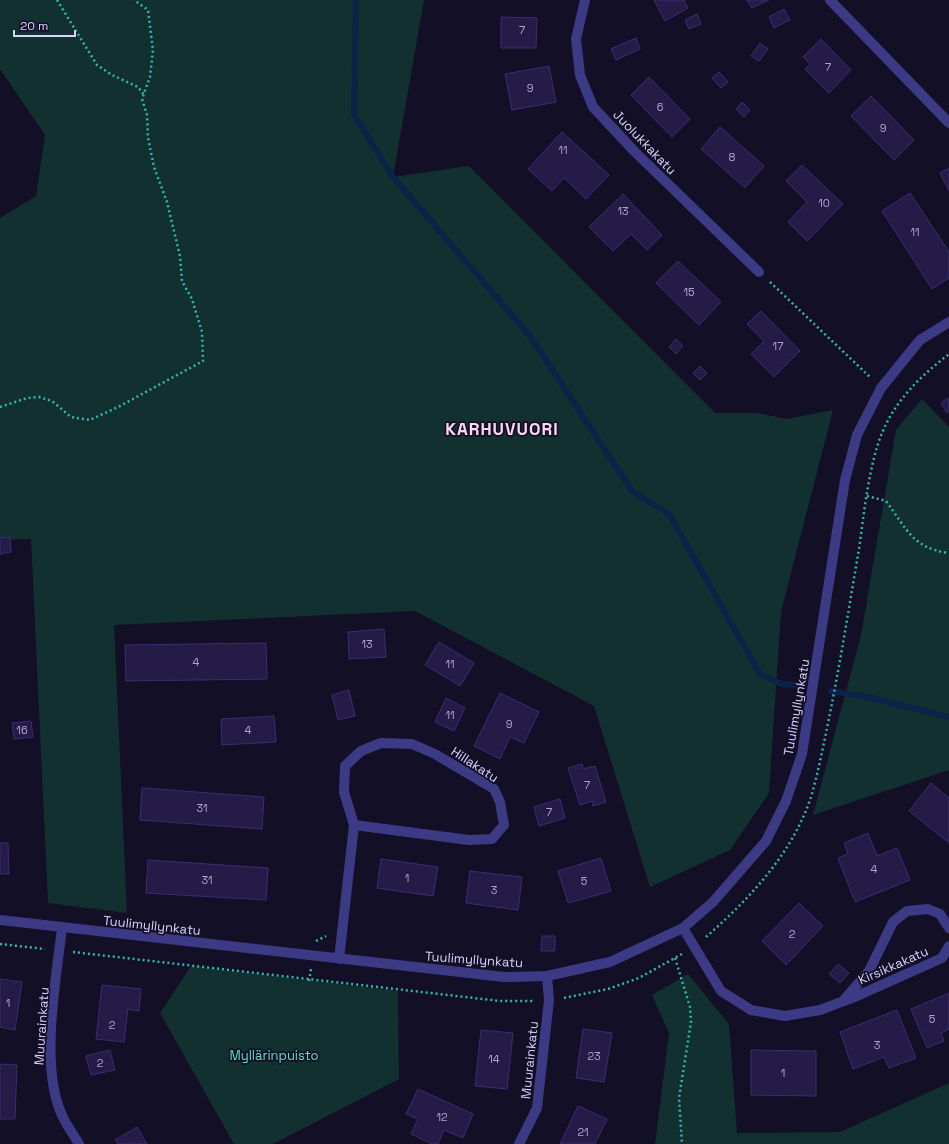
<svg xmlns="http://www.w3.org/2000/svg" width="949" height="1144" font-family="'Space Grotesk',sans-serif">
	<rect width="100%" height="100%" fill="#130f26"/>
	<path fill="#12302f" d="M0,0H424L393,177L469,166L715,413H758L786,419L833,410L781,612L769,793L730,850L650,887L594,706L415,611L114,625L127,913L48,903L31,539L0,540V218L36,196L45,135L0,69Z
		M922,399L949,427V770L813,815L861,635L896,430Z
		M191,966L398,991L399,1079L273,1144H234L160,1013Z
		M688,974L729,1024L737,1133L840,1132L949,1083V1144H655L669,1033L652,995Z"/>
	<g fill="none" stroke-linecap="round" stroke-linejoin="round">
		<path stroke="#0c2248" stroke-width="6" d="M356,0L354,115L393,177L530,336L632,491L669,514L760,674L782,684L794,685
			M831,691L863,696L949,717"/>
	</g>
	<path fill="#241b47" stroke="#3b2d73" d="M654,0H684L688,8L665,21Z
		M747,0H769L752,8Z
		M784,9L790,20L774,28L769,17Z
		M697,14L701,24L689,29L685,20Z
		M501,17L537,18L536,48H501Z
		M636,38L640,49L616,60L611,49Z
		M821,39L851,70L829,93L805,69L810,64L803,57Z
		M760,43L768,49L759,61L751,56Z
		M549,66L556,102L512,110L505,74Z
		M719,72L728,82L721,88L712,78Z
		M649,77L690,119L672,137L631,95Z
		M871,96L914,140L894,160L851,116Z
		M742,102L750,110L744,117L736,109Z
		M720,127L764,166L745,188L701,149Z
		M562,132L609,175L586,199L564,178L552,191L528,169Z
		M802,165L843,204L807,241L788,222L807,202L786,181Z
		M949,168V191L940,173Z
		M910,193L949,252V278L932,289L882,211Z
		M623,194L662,235L647,250L631,234L613,251L589,227Z
		M678,261L721,302L699,325L656,283Z
		M761,311L800,351L774,377L751,354L764,341L747,324Z
		M676,339L683,346L676,354L669,347Z
		M700,366L707,373L700,380L693,373Z
		M948,398L949,411L947,413L941,403Z
		M10,537L11,552L0,554V538Z
		M384,629L386,657L349,659L348,632Z
		M439,642L474,663L460,686L425,665Z
		M266,643L267,679L126,681L125,645Z
		M349,690L355,716L338,720L332,695Z
		M500,693L539,712L524,743L510,737L500,759L474,746Z
		M446,698L465,708L454,731L435,722Z
		M274,716L276,742L222,745L221,719Z
		M31,721L33,737L14,739L12,723Z
		M582,764L583,769L595,766L606,802L593,806L592,801L580,805L568,768Z
		M931,783L949,798V843L909,811Z
		M142,788L264,797L262,829L140,820Z
		M560,799L565,818L539,826L534,807Z
		M868,833L877,856L897,848L910,880L855,902L838,858L848,854L844,843Z
		M0,843H8L9,874H0Z
		M601,858L611,891L568,903L558,871Z
		M381,859L438,867L433,896L377,888Z
		M148,860L268,868L266,900L146,893Z
		M470,871L522,877L518,910L466,903Z
		M799,903L823,926L786,965L762,941Z
		M542,936H555V951H541Z
		M838,964L849,973L840,983L829,974Z
		M0,979L22,982L15,1030L0,1027Z
		M102,985L141,989L139,1011L128,1009L124,1042L96,1039Z
		M949,993V1029L941,1033L944,1041L927,1048L911,1009Z
		M897,1010L916,1058L889,1068L884,1057L853,1069L840,1032Z
		M583,1029L612,1033L604,1082L576,1078Z
		M481,1030L513,1033L507,1089L475,1086Z
		M110,1050L115,1070L91,1075L86,1056Z
		M751,1050L816,1051V1096L751,1095Z
		M0,1064L17,1065L15,1119H0Z
		M418,1089L473,1114L463,1138L444,1130L438,1144H432L411,1134L418,1119L406,1114Z
		M578,1106L607,1119L595,1144H560Z
		M137,1127L147,1144H118L115,1140Z"/>
	<g fill="none" stroke-linecap="round" stroke-linejoin="round">
		<path stroke="#2fb8b0" stroke-width="2.5" stroke-dasharray="2 3" stroke-linecap="butt" d="M57,0L97,65L112,75L138,87L144,95
			M770,282L871,378
			M0,407L27,398L39,397L52,401L71,417L90,420L120,406L203,361L202,332L192,299L182,281L180,256L167,202L154,167L148,138L147,115L142,99L150,77L153,50L148,10L134,0
			M867,496L886,501C907,529 912,548 949,553
			M706,937C750,898 792,854 811,797C818,773 823,748 828,723C840,665 849,607 859,549C864,513 869,465 882,433C896,399 921,376 949,354
			M316,941L326,936
			M0,944L45,949
			M73,952L500,1001H534
			M675,958L690,1007L691,1022L679,1098L682,1144
			M309,981L311,969
			M564,998L608,989L639,978L682,954"/>
		<path stroke="#3d3a85" stroke-width="10" d="M585,0L576,39L580,75L593,107L635,152L759,272
			M830,0L949,123
			M0,920L504,977L547,976L610,962L683,928L713,902L766,841L786,801L802,754L845,480L857,435L881,388L920,340L949,322
			M62,928C56,980 40,1064 61,1113C65,1123 73,1134 79,1144
			M683,928L721,991L751,1010L785,1016L820,1010L857,996L942,958L949,946
			M339,959L354,825L469,840L492,839L504,825L500,802L494,789L435,754L412,744L381,743L361,751L345,766L344,792L354,825
			M843,1001L869,971L893,922L907,911L928,909L940,914L949,928
			M519,1144L537,1108L549,1000L547,976"/>
	</g>
	<g text-anchor="middle" stroke-width="3.5" stroke-linejoin="round" paint-order="stroke">
		<g font-size="11" fill="#aca6d1">
			<text x="522" y="34">7</text>
			<text x="828" y="71">7</text>
			<text x="530" y="92">9</text>
			<text x="660" y="111">6</text>
			<text x="883" y="132">9</text>
			<text x="563" y="154">11</text>
			<text x="732" y="161">8</text>
			<text x="824" y="207">10</text>
			<text x="623" y="215">13</text>
			<text x="915" y="236">11</text>
			<text x="689" y="296">15</text>
			<text x="778" y="350">17</text>
			<text x="367" y="648">13</text>
			<text x="196" y="666">4</text>
			<text x="450" y="668">11</text>
			<text x="450" y="719">11</text>
			<text x="509" y="728">9</text>
			<text x="22" y="734">16</text>
			<text x="248" y="734">4</text>
			<text x="587" y="789">7</text>
			<text x="202" y="812">31</text>
			<text x="549" y="816">7</text>
			<text x="874" y="873">4</text>
			<text x="407" y="882">1</text>
			<text x="207" y="884">31</text>
			<text x="584" y="885">5</text>
			<text x="494" y="894">3</text>
			<text x="792" y="938">2</text>
			<text x="8" y="1007">1</text>
			<text x="932" y="1023">5</text>
			<text x="112" y="1029">2</text>
			<text x="877" y="1049">3</text>
			<text x="594" y="1060">23</text>
			<text x="494" y="1063">14</text>
			<text x="100" y="1067">2</text>
			<text x="783" y="1077">1</text>
			<text x="442" y="1121">12</text>
			<text x="583" y="1136">21</text>
		</g>
		<g font-size="13" fill="#d9d4ff" stroke="#130f26">
			<text transform="translate(645 142) rotate(46)" y="5">Juolukkakatu</text>
			<text transform="translate(796 707) rotate(-80)" y="5">Tuulimyllynkatu</text>
			<text transform="translate(475 764) rotate(33)" y="5">Hillakatu</text>
			<text transform="translate(152 925) rotate(6)" y="5">Tuulimyllynkatu</text>
			<text transform="translate(474 959) rotate(4)" y="5">Tuulimyllynkatu</text>
			<text transform="translate(893 965) rotate(-24)" y="5">Kirsikkakatu</text>
			<text transform="translate(41 1026) rotate(-86)" y="5">Muurainkatu</text>
			<text transform="translate(529 1060) rotate(-84)" y="5">Muurainkatu</text>
		</g>
		<g font-size="13" fill="#5fe0c0" stroke="#130f26">
			<text x="274" y="1060">Myllärinpuisto</text>
		</g>
		<g font-size="17" font-weight="bold" letter-spacing="1" fill="#ffd6f0" stroke="#130f26">
			<text x="502" y="435">KARHUVUORI</text>
		</g>
	</g>
	<path d="M14 30v6h61v-6" fill="none" stroke="#d9d4ff" stroke-width="2"/>
	<text x="20" y="30" font-size="12" fill="#d9d4ff" stroke="#130f26" stroke-width="3" paint-order="stroke">20 m</text>
</svg>
